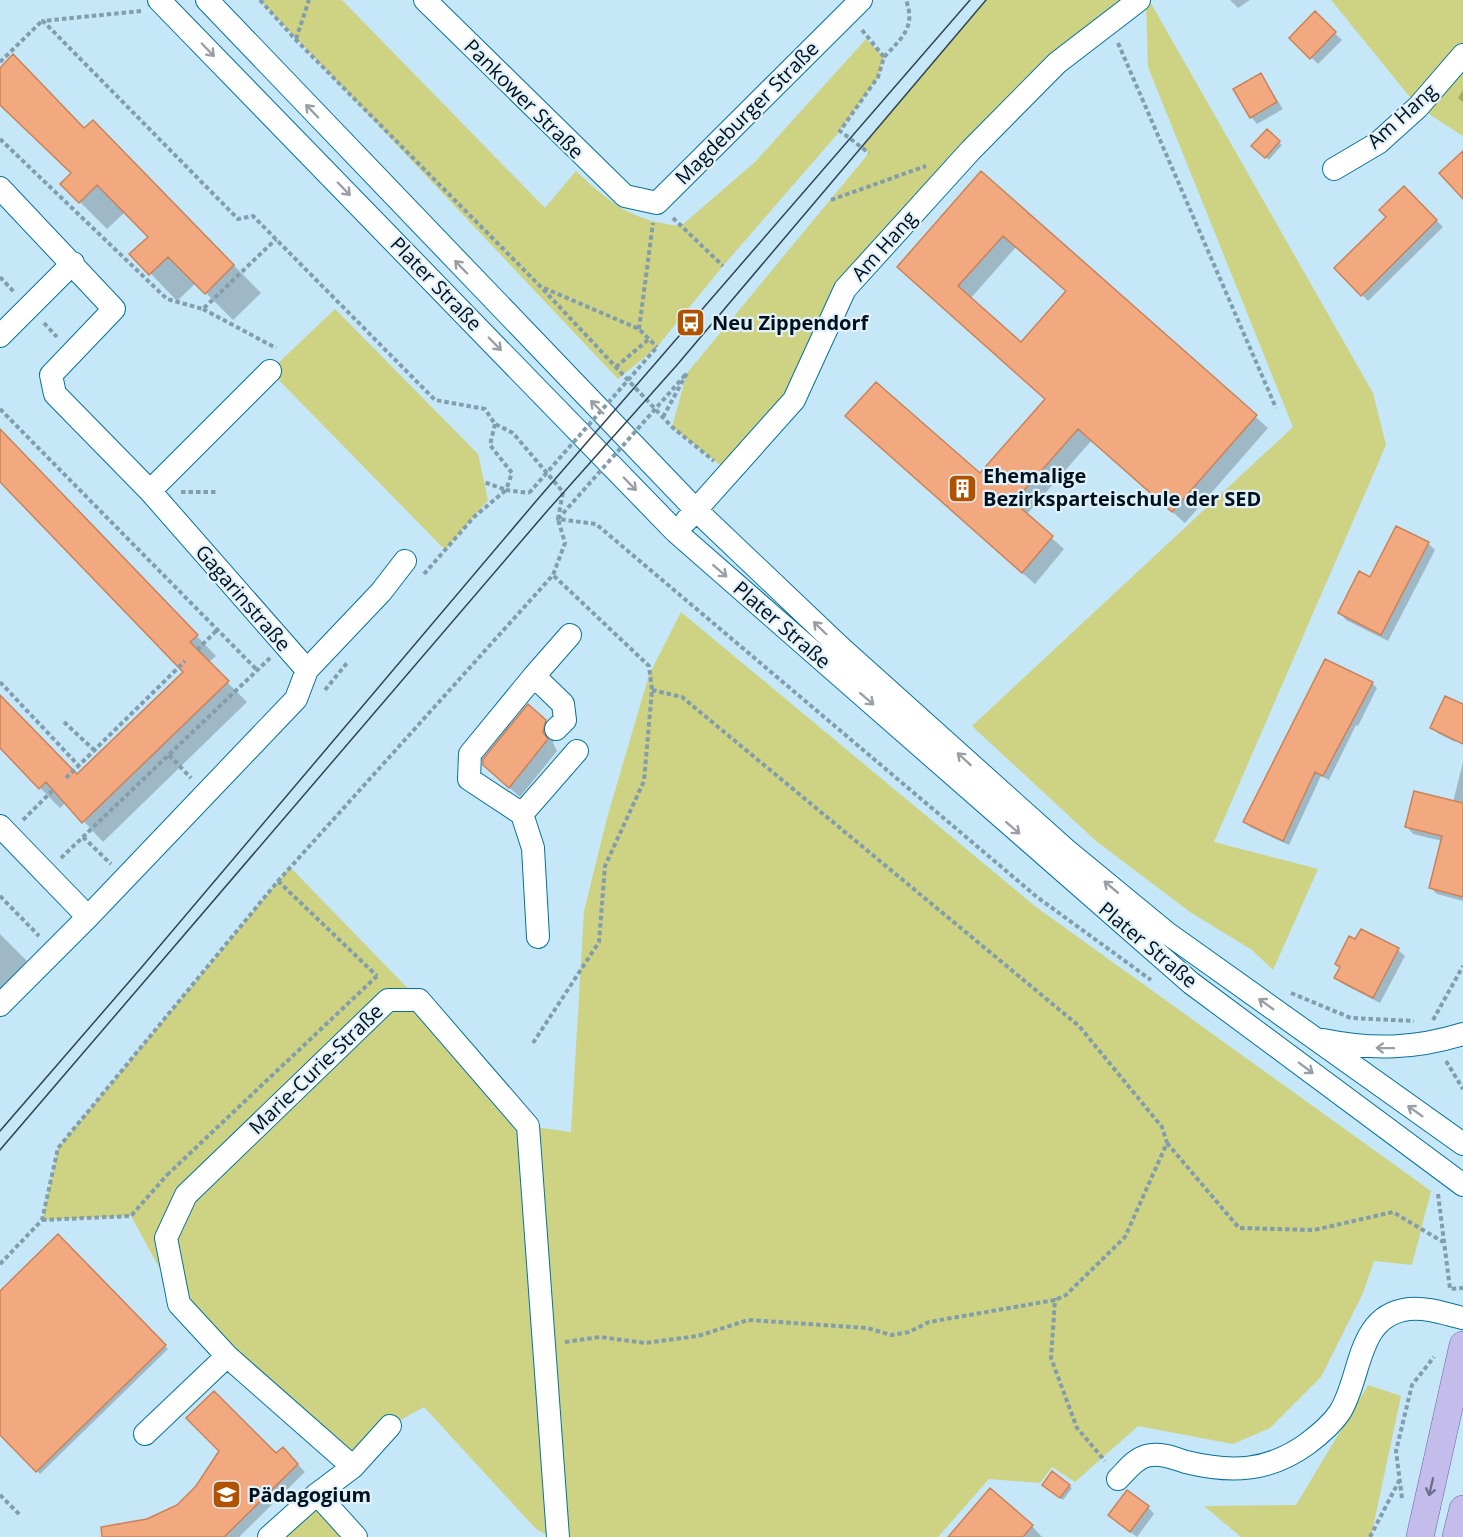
<svg xmlns="http://www.w3.org/2000/svg" width="1463" height="1537" font-family="'Open Sans',sans-serif">
	<rect width="100%" height="100%" fill="#c6e7f8"/>
	<path fill="#ced283" d="M260,0H342L545,208L576,171C611,204 632,221 681,226L755,162L866,39L884,57L878,77L840,131L723,266L657,347L618,379Z
		M986,0H1139L1057,63L845,289L794,400L729,472L672,427L687,373L869,153L860,148Z
		M1146,0H1149L1373,393L1386,445L1214,842L1318,869L1273,970L1252,950L1190,912L1096,841L972,726L1293,427L1148,67Z
		M1331,0H1463V136L1418,107Z
		M335,309L478,454L488,500L445,550L270,371Z
		M681,612L1036,907L1431,1191L1412,1265L1374,1261L1363,1293L1321,1377L1270,1428L1233,1444L1138,1426L1075,1482L1052,1467L1040,1483L989,1479L938,1537H550L536,1529L424,1407L390,1426L353,1467L179,1304L131,1216L42,1220L58,1148L290,867L419,1000L528,1126L571,1132L584,911L607,818L649,675Z
		M1368,1385L1401,1396L1371,1537H1241L1204,1506L1296,1505Z
		M317,1494L357,1537H269Z"/>
	<path fill="#0003" fill-rule="evenodd" d="M1230,0H1250L1238,8Z
		M1315,14L1342,40L1318,64L1291,38Z
		M0,70L85,130L120,149L261,293L233,320L196,283L177,301L132,254L150,237L125,212L107,229L62,184L73,174L0,103Z
		M1261,75L1283,109L1257,124L1251,117Z
		M1463,90V102L1458,98Z
		M1267,131L1282,145L1269,160L1253,146Z
		M981,173L1268,428L1185,523L1091,441L1026,515L1064,549L1035,584L859,428L981,475L1047,400L911,279ZM1016,247L1067,292L1022,344L970,299Z
		M1404,188L1443,227L1368,301L1336,268L1388,217Z
		M0,431L216,656L208,663L247,702L103,842L66,802L60,808L0,747V697L77,776L185,672L0,480Z
		M1396,528L1428,543L1435,550L1388,641L1346,620L1340,613L1371,579Z
		M1372,683L1377,688L1358,726L1356,725L1329,780L1321,776L1289,845L1250,827L1245,821Z
		M1463,706V726L1455,742L1439,734L1432,728Z
		M545,721L556,732L553,743L557,751L520,797L495,775Z
		M1463,762V901L1437,894L1431,888L1442,841L1413,834L1407,827L1453,802Z
		M0,934L27,961L0,989Z
		M1356,941L1398,950L1405,956L1380,1003L1343,984L1336,978L1341,968L1336,963Z
		M58,1236L168,1349L40,1474L0,1433V1293Z
		M276,1455L290,1456L305,1472L239,1537H114Z
		M1069,1486L1072,1488L1063,1500L1047,1487Z
		M1148,1507L1154,1514L1137,1537L1117,1522Z
		M1032,1526L1042,1537H950Z"/>
	<path fill="#f3a97f" stroke="#c98259" stroke-width="1.5" fill-rule="evenodd" d="M1315,11L1336,32L1310,59L1289,38Z
		M13,54L84,128L93,120L234,265L205,294L168,257L149,275L129,254L148,237L97,185L79,203L60,184L71,173L0,105V68Z
		M1261,73L1277,102L1250,118L1233,89Z
		M1267,129L1280,141L1265,158L1251,146Z
		M1463,151V199L1439,173Z
		M981,171L1257,415L1172,512L1078,429L1014,502L1053,536L1022,573L845,416L876,382L980,473L1045,399L897,267ZM1003,236L1066,291L1021,342L958,286Z
		M1404,186L1437,220L1361,296L1334,268L1386,217L1379,210Z
		M0,429L198,635L190,642L229,681L82,823L46,782L39,789L0,748V695L77,774L183,672L0,482Z
		M1396,526L1429,542L1381,635L1338,613L1359,571L1370,577Z
		M1325,659L1373,682L1323,776L1315,772L1283,841L1243,822Z
		M1445,696L1463,704V744L1430,728Z
		M528,704L546,720L543,732L548,739L509,788L483,765V759Z
		M1414,791L1463,803V897L1429,888L1442,836L1405,827Z
		M1361,929L1399,948L1373,998L1334,978L1340,967L1335,964L1349,936L1355,939Z
		M58,1234L166,1345L36,1472L0,1435V1291Z
		M214,1391L276,1453L283,1447L298,1464L224,1537H102L101,1527L147,1519L177,1505L196,1486L219,1451L186,1418Z
		M1052,1471L1070,1485L1060,1498L1042,1485Z
		M990,1488L1033,1525L1023,1537H948Z
		M1127,1490L1149,1506L1130,1532L1108,1515Z"/>
	<g fill="none" stroke-linecap="round" stroke-linejoin="round">
		<defs>
			<path id="minor" d="M159,0L676,532L1191,983L1463,1185
				M207,0L696,510L840,647L1065,849L1167,933L1463,1144
				M425,0L625,196L657,203L861,0
				M1334,169L1378,143L1418,107L1463,55
				M0,188L114,309L51,375L55,394L150,491L307,670L296,699L88,917L0,826
				M0,336L73,263
				M150,491L270,371
				M686,521L794,400L845,289L971,150L1057,63L1139,0
				M307,670L381,592L405,561
				M556,729L565,720L563,704L534,676L570,635
				M522,814L469,779L470,754L534,676
				M538,937L533,848L522,814L577,751
				M0,1005L88,917
				M1323,1040C1372,1050 1415,1049 1463,1034
				M145,1434L227,1356
				M353,1467L390,1426
				M1118,1479C1126,1471 1135,1459 1146,1456C1159,1452 1174,1458 1186,1462C1231,1473 1268,1472 1307,1444C1319,1435 1332,1424 1340,1412C1362,1377 1356,1315 1409,1309C1427,1307 1446,1314 1463,1318
				M269,1537L317,1494
				M356,1537L317,1494L353,1467L227,1356L179,1304L166,1238L186,1195L388,1000H419L528,1126L558,1537"/>
			<path id="major" d="M1420,1537L1463,1345
				M1456,1537L1463,1509"/>
		</defs>
		<use href="#minor" stroke="#04739a" stroke-width="24"/>
		<use href="#major" stroke="#666499" stroke-width="28"/>
		<path stroke="#829dac" stroke-width="4" stroke-dasharray="4.5 3" stroke-linecap="butt" d="M260,0L295,39L540,286L672,427L714,461
			M141,11L43,21L238,219L253,216L435,400L485,409L495,424L513,433L563,492L558,519L596,524L1037,897L1151,980
			M862,30L884,57L878,77L840,131L869,153
			M296,39L309,0
			M1118,43L1276,408
			M884,57C902,38 916,27 906,0
			M0,62L42,21
			M0,139L167,299L203,309L276,239
			M831,200L926,166
			M673,218L723,266
			M0,277L14,292
			M544,288L639,329L657,347
			M203,309L276,348
			M44,323L57,337
			M639,329L653,223
			M616,367L649,339
			M0,409L257,670
			M663,417L687,373
			M495,424L490,445L512,473L506,490L529,493
			M181,492H217
			M424,574L474,517L506,490L484,482
			M197,650L216,631
			M0,682L79,766
			M325,690L347,663
			M652,690L682,697L1079,1026L1162,1127L1167,1143L1125,1237L1066,1295L1055,1300
			M64,722L94,750
			M169,755L191,778
			M66,778L185,661
			M23,820L52,791
			M83,837L111,864
			M61,858L270,658
			M278,881L377,976
			M0,896L39,936
			M1291,993L1351,1018L1414,1021
			M1433,1020L1463,966
			M533,1043L599,942L605,866L644,781L652,690L649,666L553,575
			M1446,1061L1463,1089
			M1167,1143L1239,1228L1314,1230L1393,1212L1443,1242
			M167,1175L377,976
			M1438,1194L1450,1289L1463,1288
			M42,1220L131,1216L167,1175
			M0,1264L42,1220L58,1148L278,881L553,575L565,543L558,519
			M565,1342L600,1337L645,1343L698,1336L748,1320L867,1328L891,1335L909,1332L929,1322L1055,1300L1051,1358L1077,1428L1105,1461
			M0,1495L21,1516
			M1402,1498L1396,1451L1412,1385L1434,1357
			M1370,1537L1400,1479"/>
		<use href="#minor" stroke="#fff" stroke-width="22"/>
		<use href="#major" stroke="#c4bdeb" stroke-width="27"/>
		<path stroke="#304451" stroke-width="1.5" d="M0,1131L141,968L537,500L970,0
			M0,1150L548,510L677,365L986,0"/>
		<path stroke="#829dac" stroke-width="4" stroke-dasharray="4.5 3" stroke-linecap="butt" d="M529,493L657,347
			M558,519L687,373"/>
	</g>
	<defs><path id="oneway-shaft" d="M-6 0H5M1.5-3L5.5 0L1.5 3" fill="none" stroke-width="1.6" stroke-linecap="round" stroke-linejoin="round" transform="scale(1.5)"/></defs>
	<g stroke="#999fa4">
		<use href="#oneway-shaft" transform="translate(208 50) rotate(46)"/>
		<use href="#oneway-shaft" transform="translate(312 111) rotate(-134)"/>
		<use href="#oneway-shaft" transform="translate(344 189) rotate(46)"/>
		<use href="#oneway-shaft" transform="translate(461 267) rotate(-134)"/>
		<use href="#oneway-shaft" transform="translate(495 344) rotate(46)"/>
		<use href="#oneway-shaft" transform="translate(597 407) rotate(-134)"/>
		<use href="#oneway-shaft" transform="translate(630 484) rotate(46)"/>
		<use href="#oneway-shaft" transform="translate(720 571) rotate(41)"/>
		<use href="#oneway-shaft" transform="translate(820 628) rotate(-136)"/>
		<use href="#oneway-shaft" transform="translate(867 699) rotate(41)"/>
		<use href="#oneway-shaft" transform="translate(964 759) rotate(-138)"/>
		<use href="#oneway-shaft" transform="translate(1013 828) rotate(41)"/>
		<use href="#oneway-shaft" transform="translate(1111 887) rotate(-140)"/>
		<use href="#oneway-shaft" transform="translate(1266 1004) rotate(-144)"/>
		<use href="#oneway-shaft" transform="translate(1385 1048) rotate(-179)"/>
		<use href="#oneway-shaft" transform="translate(1306 1068) rotate(37)"/>
		<use href="#oneway-shaft" transform="translate(1415 1111) rotate(-145)"/>
	</g>
	<use stroke="#6c6f8e" href="#oneway-shaft" transform="translate(1431 1487) rotate(103)"/>
	<defs>
		<symbol id="bus-square" viewBox="-11 -11 22 22"><rect x="-9" y="-9" width="18" height="18" rx="4" fill="#b05200" stroke="#e1f1fa"/><path d="M-5-6H5V4H4V6H2V4H-2V6H-4V4H-5ZM-3.5-4V0h7V-4ZM-3.5 1.2v1.5H-2V1.2ZM2 1.2v1.5H3.5V1.2Z" fill="#fff"/></symbol>
		<symbol id="building-square" viewBox="-11 -11 22 22"><rect x="-9" y="-9" width="18" height="18" rx="4" fill="#b05200" stroke="#e1f1fa"/><path d="M-4-6H4V6H1V3H-1V6H-4ZM-2.5-4.3h1.7v1.8h-1.7ZM.8-4.3h1.7v1.8H.8ZM-2.5-1h1.7V.8h-1.7ZM.8-1h1.7V.8H.8Z" fill="#fff"/></symbol>
		<symbol id="school-square" viewBox="-11 -11 22 22"><rect x="-9" y="-9" width="18" height="18" rx="4" fill="#b05200" stroke="#e1f1fa"/><path d="M0-5L7-2L0 1L-7-2ZM-4 1L0 2.5L4 1V4Q0 6-4 4Z" fill="#fff"/></symbol>
	</defs>
	<g fill-rule="evenodd">
		<use href="#bus-square" x="674" y="306" width="33" height="33"/>
		<use href="#building-square" x="946" y="472" width="33" height="33"/>
		<use href="#school-square" x="210" y="1478" width="33" height="33"/>
	</g>
	<g text-anchor="middle" stroke-width="4.5" stroke-linejoin="round" paint-order="stroke">
		<g font-size="20" fill="#00101c" stroke="#e1f1fa">
			<text transform="translate(524 99) rotate(45)" y="7">Pankower Straße</text>
			<text transform="translate(747 113) rotate(-45)" y="7">Magdeburger Straße</text>
			<text transform="translate(1402 116) rotate(-42)" y="7">Am Hang</text>
			<text transform="translate(884 246) rotate(-48)" y="7">Am Hang</text>
			<text transform="translate(436 284) rotate(46)" y="7">Plater Straße</text>
			<text transform="translate(243 598) rotate(49)" y="7">Gagarinstraße</text>
			<text transform="translate(782 625) rotate(41)" y="7">Plater Straße</text>
			<text transform="translate(1148 945) rotate(40)" y="7">Plater Straße</text>
			<text transform="translate(316 1069) rotate(-44)" y="7">Marie-Curie-Straße</text>
		</g>
		<g font-size="20" font-weight="bold" fill="#00101c" stroke="#e1f1fa" text-anchor="start">
			<text x="712" y="330">Neu Zippendorf</text>
			<text x="983" y="483">Ehemalige<tspan x="983" dy="23">Bezirksparteischule der SED</tspan></text>
			<text x="248" y="1502">Pädagogium</text>
		</g>
	</g>
</svg>
